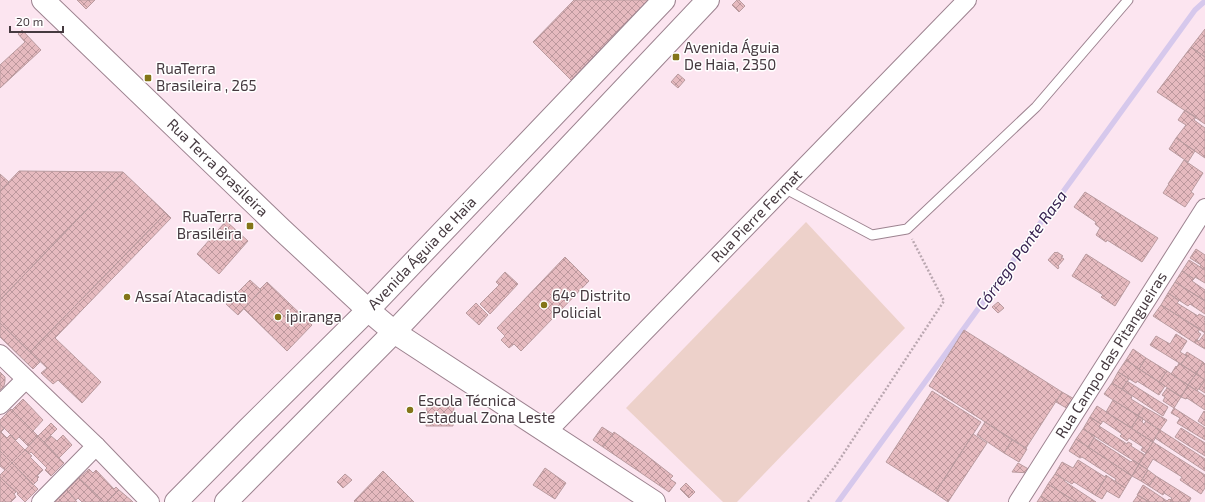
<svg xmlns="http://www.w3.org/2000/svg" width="1205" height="502" font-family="'Exo 2',sans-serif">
	<defs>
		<pattern id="building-cross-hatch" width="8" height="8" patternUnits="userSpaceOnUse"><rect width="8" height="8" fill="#e6babf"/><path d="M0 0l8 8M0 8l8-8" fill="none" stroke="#bc989d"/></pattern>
	</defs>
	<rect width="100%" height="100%" fill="#fce5f0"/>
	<path fill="#edd1ca" d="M806,222L905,328L737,502H723L626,408Z"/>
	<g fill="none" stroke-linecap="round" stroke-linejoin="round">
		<path stroke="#d6c8ec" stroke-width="5.5" d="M838,502L1195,10L1205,1"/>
	</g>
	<path fill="url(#building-cross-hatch)" stroke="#b99b9f" d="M77,0H88L89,1L90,0H95L86,9Z
		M574,0H648L571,80L533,42Z
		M737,0H739L745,6L739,12L732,5Z
		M1205,29V57L1191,47Z
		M22,30L41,50L0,88V65L25,42L18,34Z
		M1191,47L1205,57V124L1157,92Z
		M678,74L685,80L678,88L671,82Z
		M1185,110L1196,117L1194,120L1205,128V158L1176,138L1186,125L1178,120Z
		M1176,138L1195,151L1188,162L1169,149Z
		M1184,160L1203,173L1191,192L1194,194L1185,207L1163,193L1169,184H1168Z
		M19,171L123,172L0,300V191Z
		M123,172L166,213L30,352L0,323V300Z
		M0,174L9,182L0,191Z
		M1085,192L1158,238L1142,262L1107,240L1106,242L1096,235L1100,228L1095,224L1096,222L1074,207Z
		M166,213L171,218L55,338L101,382L82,403L58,380L53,384L41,373L47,368L30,352Z
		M226,221L248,241L219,274L197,254Z
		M1196,249L1205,255V270L1200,267L1201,265L1190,258Z
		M1055,252L1056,253L1057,252L1063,256L1061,257L1064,259L1058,266L1059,267L1058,269L1048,260Z
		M1086,254L1130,282L1115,306L1101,297L1103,295L1072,276Z
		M565,257L589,281L521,351L514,344L509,348L501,340L505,336L497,328Z
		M1189,260L1205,270V283L1195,277L1194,279L1182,271Z
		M1182,271L1194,279L1192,281L1205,290V301L1175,282Z
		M505,272L518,284L490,314L480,304L499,285L496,282Z
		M250,280L261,290L238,315L226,304Z
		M267,282L312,325L287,351L244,309L261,290L260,289Z
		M1175,282L1205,301V314L1190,304L1188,306L1168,293Z
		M1168,293L1179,301L1177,303L1198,316L1199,314L1205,317L1204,321L1205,322V333L1161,305Z
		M998,302L1004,308L998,313L992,307Z
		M476,303L488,315L479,325L466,313Z
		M1161,305L1200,329L1198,332L1201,334L1195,343L1153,316Z
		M0,323L40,362L33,369L0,337Z
		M964,330L1062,392L1026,448L929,386Z
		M1205,333V349L1195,343L1197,340L1199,341Z
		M1176,334L1187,341L1180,352L1187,356L1181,364L1150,345L1156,336L1170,344Z
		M1133,349L1146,358L1139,369L1126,360Z
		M1187,352L1203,362L1196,374L1181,364L1187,356L1185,355Z
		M1146,358L1167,371L1159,382L1139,369Z
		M1126,360L1165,386L1159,395L1137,381L1136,383L1118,372Z
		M1203,362L1205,364V380L1196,374Z
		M1179,363L1196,374L1188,385L1171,374L1176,366L1177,367Z
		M1167,371L1188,385L1181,397L1159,382Z
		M0,372L5,377V381L4,386L0,390Z
		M1118,372L1129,379L1122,389L1112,383Z
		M1196,374L1205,380L1197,391L1188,385Z
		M1205,380V393L1199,389Z
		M1127,381L1168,407L1163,416L1122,389Z
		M1112,383L1132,396L1131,399L1144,407L1138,416L1104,394Z
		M1188,385L1205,396V410L1187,398L1186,399L1181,397Z
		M1167,388L1181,397L1174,408L1163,401L1165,397L1162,395Z
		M932,391L981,422L935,493L886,462Z
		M1062,392L1076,400L1070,410L1056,402Z
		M23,399L43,420L33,431L12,410Z
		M1113,400L1139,416L1131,428L1106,412Z
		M427,405H454L453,426H426Z
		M1097,406L1153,442L1146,453L1141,450L1143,447L1129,438L1127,441L1120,436L1122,434L1103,421L1101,424L1090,417Z
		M1144,407L1167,420L1160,430L1138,416Z
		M1174,408L1205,428V440L1177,423L1180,418L1171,413Z
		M11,409L38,436L28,446L19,437L16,440L0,424V420Z
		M1204,411L1205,412V426L1198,421Z
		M1139,416L1143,419L1142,422L1144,424L1146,421L1160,430L1153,442L1131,428Z
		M1090,417L1101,424L1099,426L1127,444L1128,442L1132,444L1131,446L1145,455L1139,464L1083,429Z
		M985,422L1012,440L1004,453L977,435Z
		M51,423L57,429L44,442L38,436Z
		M0,424L4,429L1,432L7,438L10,435L25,450L12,463L0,451Z
		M602,427L613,434L603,447L593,440Z
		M1181,428L1205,443V456L1175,437Z
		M1083,429L1095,436L1088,447L1076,439Z
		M1160,430L1205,459V471L1155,438Z
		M614,432L641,451L673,476L670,479L676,483L669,492L603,447Z
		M973,434L987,443L948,502L935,493Z
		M63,435L72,445L59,458L44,442L51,436L57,441Z
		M38,436L64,463L51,476L45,470L47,468L31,452L29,454L25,450Z
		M1094,438L1131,462L1133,460L1139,464L1132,476L1088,447Z
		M1076,439L1132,476L1125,488L1115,481L1116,479L1082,457L1080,458L1069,451Z
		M1012,440L1027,449L1019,462L1004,453Z
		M1153,442L1205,475V488L1201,494L1180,480L1182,477L1153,459L1147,469L1139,464Z
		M25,450L32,456L30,457L43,470L37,476L39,477L37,479L38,480L33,485L12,463Z
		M0,451L12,463L5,470L0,466Z
		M1078,460L1105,477L1106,475L1107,476L1095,495L1074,482L1072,484L1055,474L1062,462L1073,468Z
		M12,463L38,489L25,502L17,494L18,493L12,488H11L0,477V475Z
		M1018,463L1032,471L1031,473L1012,472Z
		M1139,464L1148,470L1141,481L1132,476Z
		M545,468L566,483L555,499L533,485Z
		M89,469L93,473L96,470L114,489L116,487L119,490L107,502H104L79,478Z
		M1148,470L1156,476L1149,486L1141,481Z
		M383,471L414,502H355L354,501Z
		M345,474L352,480L343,488L337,482Z
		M1055,474L1065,480L1064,481L1096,502H1076L1048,484Z
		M1107,476L1125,488L1119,498L1107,491L1102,499L1095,495Z
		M1156,476L1191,498L1189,502H1173L1170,500L1172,498L1164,493L1163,495L1149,486Z
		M0,477L16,492L14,494L16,497L11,502H0Z
		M79,478L104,502H82L78,498L76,500L67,490Z
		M686,483L695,492L689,498L680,489Z
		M1048,484L1076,502H1054L1052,501L1050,502L1041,496Z
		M1143,485L1167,501L1169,499L1173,502H1149L1137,495Z
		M67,490L77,502H55Z
		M119,490L132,501L133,502H107Z
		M1138,495L1149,502H1133Z
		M1041,496L1050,502H1037Z"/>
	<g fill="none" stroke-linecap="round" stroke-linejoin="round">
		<defs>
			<path id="service" d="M784,188L872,235L907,229L1036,107L1128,0"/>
			<g id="minor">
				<path d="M0,354L96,446L150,502"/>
				<path d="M0,405L26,379"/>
				<path id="s1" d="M547,432L967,0"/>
				<path d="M41,502L96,446"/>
				<path id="s2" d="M1018,502L1205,208"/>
			</g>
			<g id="tertiary">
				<path id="s3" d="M43,0L281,229L368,310L394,332L654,502"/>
			</g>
			<g id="secondary">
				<path id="s4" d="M176,502L247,430L368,310L664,0"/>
				<path d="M226,502L394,332L708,0"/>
			</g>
		</defs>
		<use href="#service" stroke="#9d8390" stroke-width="11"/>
		<use href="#minor" stroke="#9d8390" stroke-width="20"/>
		<use href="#tertiary" stroke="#9d8390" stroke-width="24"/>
		<use href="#secondary" stroke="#9d8390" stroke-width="24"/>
		<path stroke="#baa7b0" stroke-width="2.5" stroke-dasharray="2 2" stroke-linecap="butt" d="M808,502L836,465L944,301L912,239"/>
		<use href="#service" stroke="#fff" stroke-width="9"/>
		<use href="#minor" stroke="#fff" stroke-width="18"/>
		<use href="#tertiary" stroke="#fff" stroke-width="22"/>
		<use href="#secondary" stroke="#fff" stroke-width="22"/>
	</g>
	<g fill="#837518" stroke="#fff" stroke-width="1.5">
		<rect x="672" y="53" width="8" height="8" rx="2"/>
		<rect x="144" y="74" width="8" height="8" rx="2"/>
		<rect x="246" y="222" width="8" height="8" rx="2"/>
		<circle cx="127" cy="297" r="4"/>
		<circle cx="544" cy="305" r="4"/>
		<circle cx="278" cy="317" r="4"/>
		<circle cx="410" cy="410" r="4"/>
	</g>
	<g text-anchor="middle" stroke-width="3" stroke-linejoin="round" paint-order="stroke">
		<g font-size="15" fill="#45393f" stroke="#fff" text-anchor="start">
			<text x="684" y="53">Avenida Águia<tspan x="684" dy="17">De Haia, 2350</tspan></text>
			<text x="156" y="74">RuaTerra<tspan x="156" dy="17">Brasileira , 265</tspan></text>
			<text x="242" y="222" text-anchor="end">RuaTerra<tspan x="242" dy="17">Brasileira</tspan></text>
			<text x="552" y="301">64º Distrito<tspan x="552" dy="17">Policial</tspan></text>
			<text x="135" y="302">Assaí Atacadista</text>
			<text x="286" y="322">ipiranga</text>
			<text x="418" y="406">Escola Técnica<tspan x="418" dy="17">Estadual Zona Leste</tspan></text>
		</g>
		<g font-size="15" fill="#45393f" stroke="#fff">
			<text dy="5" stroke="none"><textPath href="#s3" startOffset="242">Rua Terra Brasileira</textPath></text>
			<text dy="5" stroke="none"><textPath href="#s1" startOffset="301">Rua Pierre Fermat</textPath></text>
			<text dy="5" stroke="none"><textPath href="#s4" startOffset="350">Avenida Águia de Haia</textPath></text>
			<text dy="5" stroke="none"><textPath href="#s2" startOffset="174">Rua Campo das Pitangueiras</textPath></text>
		</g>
		<g font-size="16" font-style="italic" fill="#382351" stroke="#fff">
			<text transform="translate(1021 250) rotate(-54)" y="6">Córrego Ponte Rasa</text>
		</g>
	</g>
	<path d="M10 26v6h53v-6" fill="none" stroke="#45393f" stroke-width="2"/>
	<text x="16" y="26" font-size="12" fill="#45393f" stroke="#ffffff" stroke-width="3" paint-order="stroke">20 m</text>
</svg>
